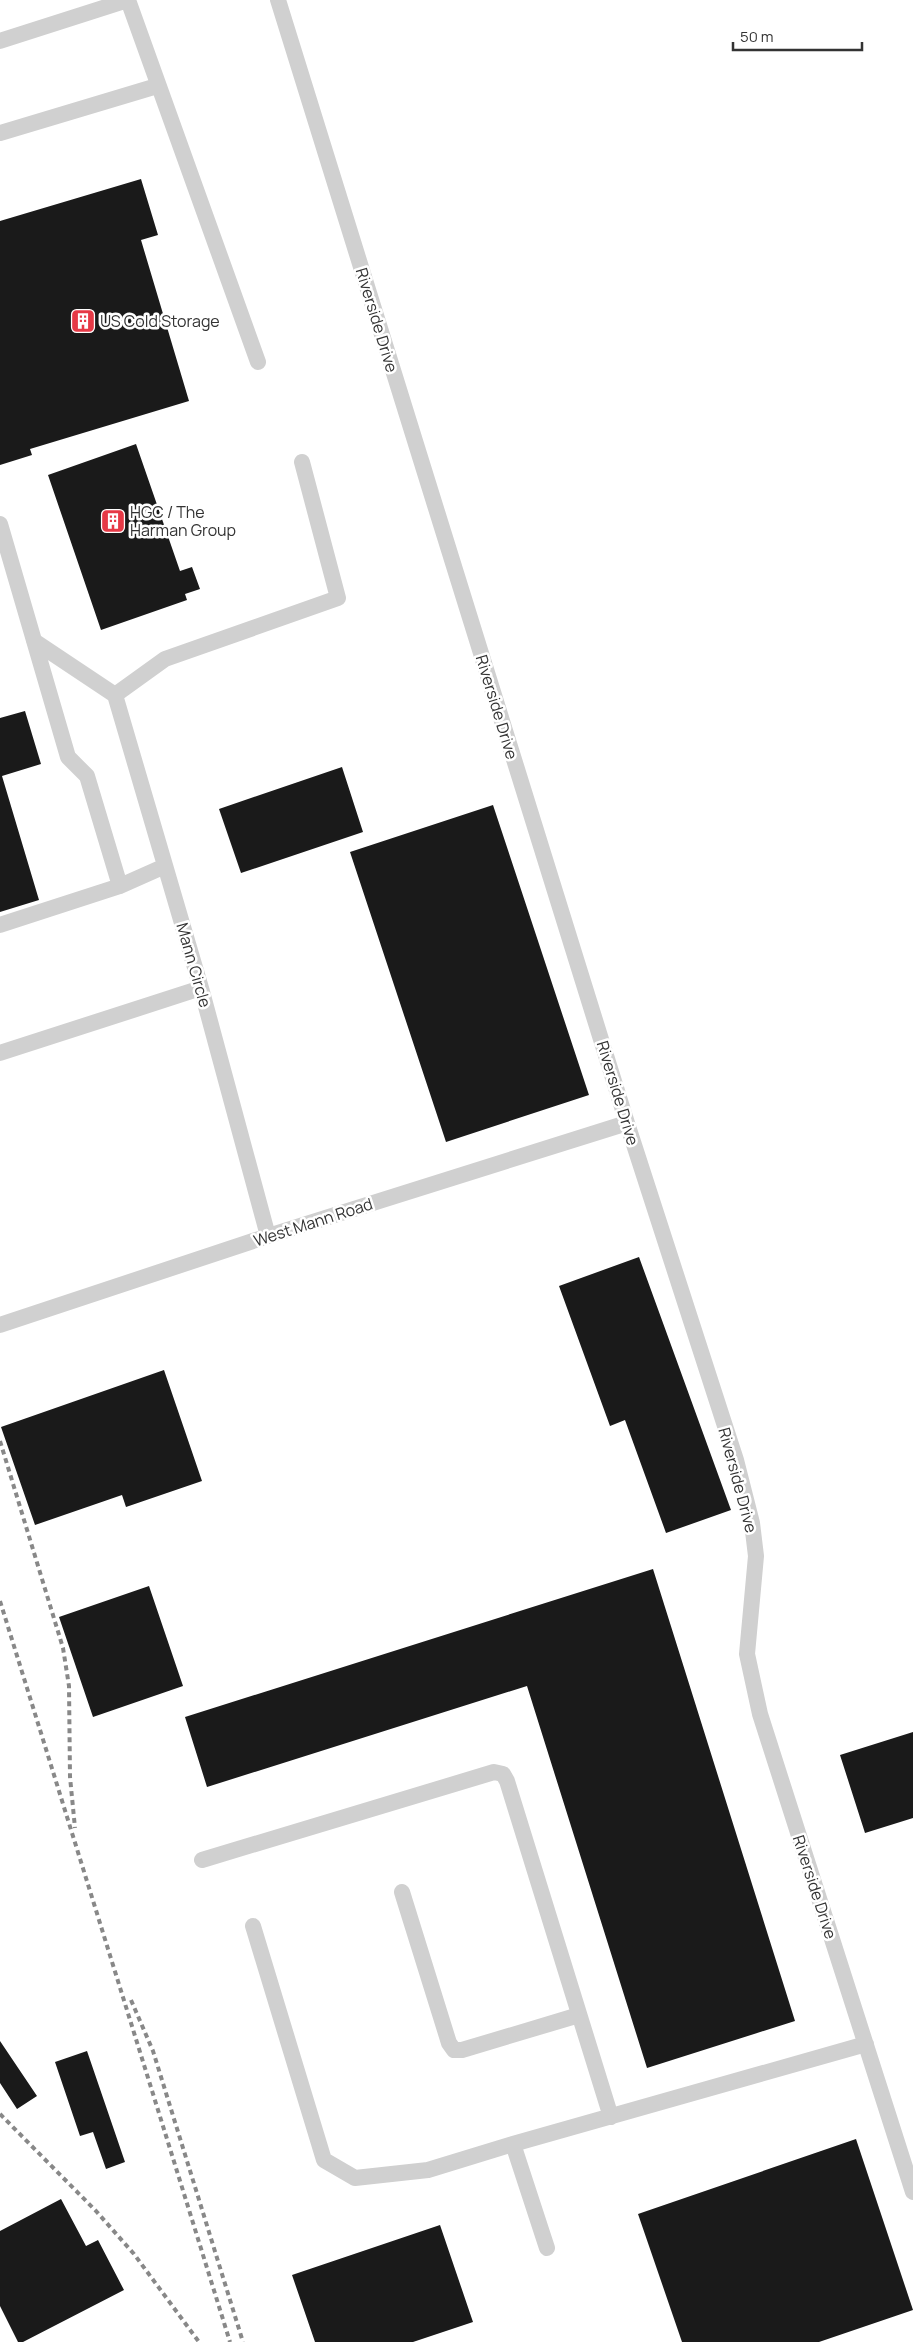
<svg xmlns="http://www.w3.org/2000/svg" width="913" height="2342" font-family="Manrope,sans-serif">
	<rect width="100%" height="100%" fill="#fff"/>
	<path fill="#1a1a1a" d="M141,179L158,235L141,240L189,401L30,449L32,455L0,465V221Z
		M136,444L180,571L192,567L200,589L185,594L187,600L101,630L48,475Z
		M25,711L41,764L2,776L39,900L0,912V718Z
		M342,767L363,832L241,873L219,809Z
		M493,805L589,1095L446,1142L350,852Z
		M639,1257L731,1510L666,1533L625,1420L610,1426L559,1286Z
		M164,1370L202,1481L126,1507L122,1495L35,1525L1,1427Z
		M653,1569L795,2021L647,2068L527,1686L207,1787L185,1717Z
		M149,1586L183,1686L93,1717L59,1617Z
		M913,1732V1818L865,1833L840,1755Z
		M0,2041L37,2096L17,2109L0,2083Z
		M87,2051L125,2162L106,2169L93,2132L80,2136L55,2062Z
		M856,2139L913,2310L819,2342H682L638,2214Z
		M61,2199L86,2246L98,2240L124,2290L23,2342H18L0,2306V2231Z
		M440,2225L473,2322L413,2342H315L292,2275Z"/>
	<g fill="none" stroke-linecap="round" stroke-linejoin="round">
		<path stroke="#d0d0d0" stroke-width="16" d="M128,0L258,362
			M278,0L627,1123L736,1460L752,1523L756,1556L747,1654L760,1714L913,2192
			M0,41L128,0
			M0,133L157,86
			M0,524L68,757L87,776L120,886
			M34,641L115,695
			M115,695L201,988L268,1236
			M115,695L165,659L338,598L302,462
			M0,925L120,886L165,866
			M0,1053L201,988
			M0,1325L268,1236L627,1123
			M202,1860L494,1772L503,1774L507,1781L611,2117
			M402,1892L449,2043L454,2050H462L579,2015
			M253,1926L324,2160L355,2178L428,2170L513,2144
			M547,2248L513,2144L866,2044"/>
		<path stroke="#888" stroke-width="4" stroke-dasharray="5 4" stroke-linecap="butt" d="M0,1441L63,1648L69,1686L70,1777L75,1828
			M0,1601L230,2342
			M131,2000L153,2051L243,2342
			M0,2114L96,2211L134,2254L199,2342"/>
	</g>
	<defs>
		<symbol id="building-square" viewBox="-11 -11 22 22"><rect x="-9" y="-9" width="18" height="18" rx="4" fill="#e63946" stroke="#fff"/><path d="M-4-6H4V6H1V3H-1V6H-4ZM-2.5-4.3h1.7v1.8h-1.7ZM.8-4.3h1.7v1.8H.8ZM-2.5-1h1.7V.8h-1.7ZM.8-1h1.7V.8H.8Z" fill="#fff"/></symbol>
	</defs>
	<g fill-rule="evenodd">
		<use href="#building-square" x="69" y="307" width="28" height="28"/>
		<use href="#building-square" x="99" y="507" width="28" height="28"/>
	</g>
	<g text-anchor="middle" stroke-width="5" stroke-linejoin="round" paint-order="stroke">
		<g font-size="16" fill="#333" stroke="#fff">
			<text transform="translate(377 320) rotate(73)" y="6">Riverside Drive</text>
			<text transform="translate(497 707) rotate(73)" y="6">Riverside Drive</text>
			<text transform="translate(194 965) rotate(74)" y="6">Mann Circle</text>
			<text transform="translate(618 1093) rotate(73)" y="6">Riverside Drive</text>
			<text transform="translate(313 1222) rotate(-18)" y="6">West Mann Road</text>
			<text transform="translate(738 1480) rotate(75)" y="6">Riverside Drive</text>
			<text transform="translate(815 1887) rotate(72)" y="6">Riverside Drive</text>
		</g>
		<g font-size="16" fill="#333" stroke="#fff" text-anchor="start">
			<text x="100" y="327">US Cold Storage</text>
			<text x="130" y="518">HGC / The<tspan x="130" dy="18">Harman Group</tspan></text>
		</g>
	</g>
	<path d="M733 42v8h129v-8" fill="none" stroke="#333333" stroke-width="2.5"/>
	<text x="740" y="42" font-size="15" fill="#333333" stroke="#ffffff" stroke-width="4" paint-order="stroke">50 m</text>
</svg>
